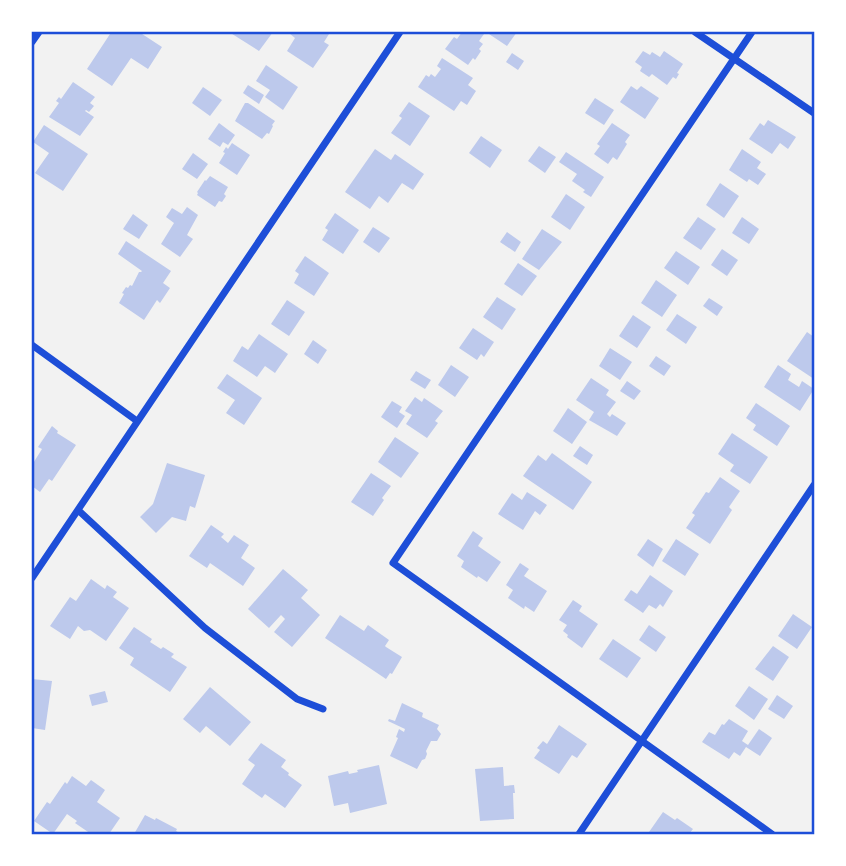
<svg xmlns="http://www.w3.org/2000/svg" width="846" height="866" font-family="'Open Sans',sans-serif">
	<rect width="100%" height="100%" fill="#f2f2f2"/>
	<path fill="#bdc9ec" d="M106,32H139L162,47L148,69L131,58L112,86L87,69L110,34Z
		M229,32H273L259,51Z
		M290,32H325L329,34L324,42L329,45L313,68L287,51L295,38L289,33Z
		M462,32L467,33L468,32H481L484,34L479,41L483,44L479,49L481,51L475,60L473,58L468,65L445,49L454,37L457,39Z
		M486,32H517L507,46Z
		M643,51L650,55L652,52L660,57L664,51L683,64L677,73L679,74L676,79L673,77L667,85L652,74L649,77L640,71L642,67L635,62Z
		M512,53L524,61L518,70L506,62Z
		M442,58L473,78L468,85L476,91L467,105L461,101L454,111L418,87L426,75L429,77L431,74L435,77L441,69L437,66Z
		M266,65L298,87L283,110L265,97L270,90L256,81Z
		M73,82L95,97L90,103L94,106L89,112L86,110L85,111L94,117L80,136L49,117L59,103L56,101L59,97L61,99Z
		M248,85L264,95L259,104L243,93Z
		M631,86L637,90L641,86L659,98L645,119L620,102Z
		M203,87L222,100L210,116L192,103Z
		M595,98L614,110L604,125L585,113Z
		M409,102L430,116L410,146L391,133L402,118L399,116Z
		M245,103H248L275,121L272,125L273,126L269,134L267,133L262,139L235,121Z
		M768,120L796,137L788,149L780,143L772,154L749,139L760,123L764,126Z
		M219,123L235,135L228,145L223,142L220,147L208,139Z
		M612,123L630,135L625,142L627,144L617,160L613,157L608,164L594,154L600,146L597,144Z
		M44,125L88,154L63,191L35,173L49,153L33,142Z
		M481,136L502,150L490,168L469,153Z
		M232,143L250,155L237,175L219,163L225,153L223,152L226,147L228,149Z
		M539,146L556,157L545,173L528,161Z
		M375,149L391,160L395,154L424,174L413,190L402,183L388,203L379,196L370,209L345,192Z
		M742,149L761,162L757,168L766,174L758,185L749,179L747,182L729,170Z
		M566,152L604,177L591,197L583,192L585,190L572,181L577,174L559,162Z
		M193,153L208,164L197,179L182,169Z
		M210,176L228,187L224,194L226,196L222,202L219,201L215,207L197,195L198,193L197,192L205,180L206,181Z
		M720,183L739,196L724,218L706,205Z
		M566,194L585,207L570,230L551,217Z
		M187,207L198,215L187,235L193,239L180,257L161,244L174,223L166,217L172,208L182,214Z
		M335,213L359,230L343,254L322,240L328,230L325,228Z
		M133,214L148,225L139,239L123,229Z
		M698,217L716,229L701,250L683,238Z
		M742,217L759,229L749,244L732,233Z
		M373,227L390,238L379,253L363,242Z
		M542,229L562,242L539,270L522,259Z
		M507,232L521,242L515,252L500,242Z
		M126,241L171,271L163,283L170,288L160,303L157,300L144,320L119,303L124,294L122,293L126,287L128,288L130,285L132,286L139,272H141L142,271L118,254Z
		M722,249L738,260L727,276L711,265Z
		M676,251L700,267L688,285L664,268Z
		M305,256L329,273L314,296L294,283L299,274L295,271Z
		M518,263L537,276L522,296L504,284Z
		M656,280L677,295L662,317L641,303Z
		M497,297L516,309L502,330L483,317Z
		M709,298L723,307L717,316L703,306Z
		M287,300L305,312L289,336L271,324Z
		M677,314L697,327L686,344L666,330Z
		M633,315L651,327L637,348L619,336Z
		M473,328L494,342L484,357L481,354L477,360L459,348Z
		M807,332L814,337V379L787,361Z
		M259,334L288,354L275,373L265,366L257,377L233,361L242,346L248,350Z
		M313,340L327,350L318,364L304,354Z
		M610,348L632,362L620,380L599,366Z
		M656,356L671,366L664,376L649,366Z
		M451,365L469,377L455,397L438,385Z
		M778,365L791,374L788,380L799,387L802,381L814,389L800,411L764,387Z
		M416,371L431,380L425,389L410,380Z
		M227,374L262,398L244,425L226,413L235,400L217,388Z
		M591,378L609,390L606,395L616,402L607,414L610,417L612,414L626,423L617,436L589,420L594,412L576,400Z
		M627,381L641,391L634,400L620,391Z
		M415,397L422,402L424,398L443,411L435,421L438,423L427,438L406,424L412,415L405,411Z
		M392,401L402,407L399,412L405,416L397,428L381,417Z
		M756,403L790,426L777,446L753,430L756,425L746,418Z
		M568,408L587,422L572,444L553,431Z
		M52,426L58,431L57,433L76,445L52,481L49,479L40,492L32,486V465L42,449L38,447Z
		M732,433L768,457L750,484L730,471L734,465L718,454Z
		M395,437L419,453L401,478L378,462Z
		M580,446L593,455L587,465L573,456Z
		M552,453L592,482L573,510L523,476L538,455L546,461Z
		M167,463L205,475L195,508L190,506L186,521L172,517L156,533L140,517L153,504Z
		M371,473L391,486L382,498L384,500L373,516L351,502Z
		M720,477L740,491L729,507L732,510L710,544L686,528L695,515L692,513L706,492L709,493Z
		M527,492L547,505L540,515L535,511L523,530L498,514L512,493L522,500Z
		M211,525L224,534L221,537L228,543L234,535L249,545L241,558L255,568L243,586L210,563L207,568L189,556Z
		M473,531L483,538L478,546L501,562L487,582L478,576L477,578L461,567L464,561L457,556Z
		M648,539L663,549L653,567L637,555Z
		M676,539L699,554L685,576L662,561Z
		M520,563L529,569L524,576L547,591L534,612L525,606L524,609L508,598L513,590L506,585Z
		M283,569L308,590L301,598L320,615L292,647L274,632L285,619L281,615L269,628L248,609Z
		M650,575L673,591L663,607L660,604L656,609L649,605L643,613L624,600L631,590L637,594Z
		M91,579L105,589L107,585L117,592L113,597L129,608L106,641L90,630L84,631L78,626L70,639L50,626L70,597L76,601Z
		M573,600L582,606L579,611L598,624L582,648L567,637L568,635L563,631L567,625L559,620Z
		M793,614L812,627L797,649L778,636Z
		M340,615L364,631L368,625L389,640L385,646L386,647L402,657L392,674L390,673L386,679L325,638Z
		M649,625L666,637L656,652L639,640Z
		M134,627L152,639L150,642L161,649L163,647L174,654L171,657L187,667L170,692L130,665L134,658L119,648Z
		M613,639L641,658L627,678L599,659Z
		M773,646L789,657L773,681L755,669Z
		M32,679L52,681L45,730L32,728Z
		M749,686L768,699L754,720L735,706Z
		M210,687L251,722L230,746L206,726L200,733L183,719Z
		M105,691L108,702L92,706L89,695Z
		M777,695L793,706L784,719L768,709Z
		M402,703L423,713L422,717L439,725L437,729L441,734L437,741H431L426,751L427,754L425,759L422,760L417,769L390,756L398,738L396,737L399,729L404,732L405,729L388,721L389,719L395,721Z
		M729,719L748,731L742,741L748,745L759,729L772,738L760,756L746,747L740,756L734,752L729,759L702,742L709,732L715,735L722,724L724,725Z
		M559,725L587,744L577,758L572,755L559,774L534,758L540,750L537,748L543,741L547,744Z
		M261,743L286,760L281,767L289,773L288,775L302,785L285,808L265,794L262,798L242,784L255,765L248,760Z
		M379,765L387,804L350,813L348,803L334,806L328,776L348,771L349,774L358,772L357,770Z
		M503,767L504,786L514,785L515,793H513L514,819L480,821L475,769Z
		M72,776L86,786L91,780L105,790L97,802L120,818L109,834H91L75,823L77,821L67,814L53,834L34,821L47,802L50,804L65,782L67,784Z
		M663,812L675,820L677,818L693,829L689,834H652L649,832Z
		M145,815L155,820L156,818L177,829L176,831L181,834H134Z"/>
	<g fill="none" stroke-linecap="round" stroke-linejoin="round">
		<path stroke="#1d4ed8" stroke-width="7" d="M695,32L814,113
			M752,32L393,563L772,834
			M32,42L39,32
			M32,345L137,421
			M78,510L205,628L297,699L323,709
			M32,578L400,32
			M579,834L814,485"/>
	</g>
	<rect width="846" height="866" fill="none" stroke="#ffffff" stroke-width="66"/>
	<rect x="33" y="33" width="780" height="800" fill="none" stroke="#1d4ed8" stroke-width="2.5"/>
</svg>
